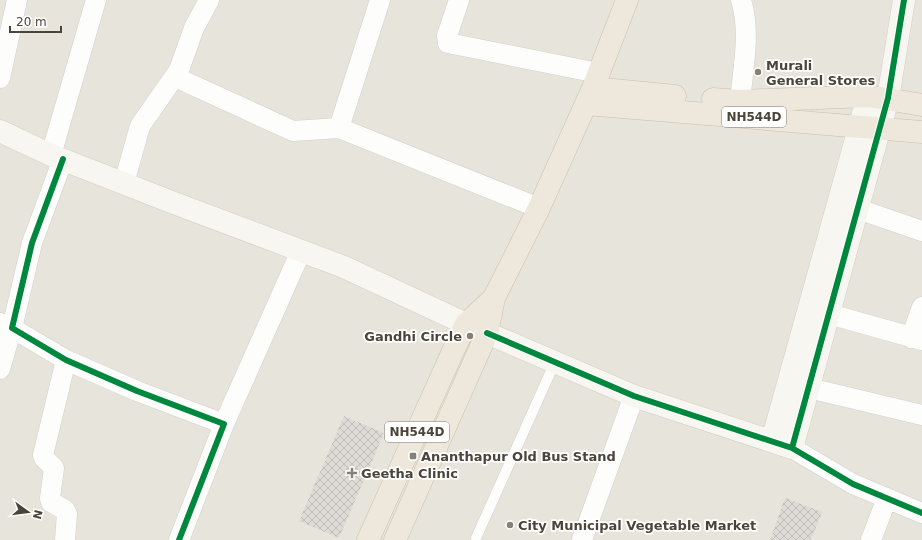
<svg xmlns="http://www.w3.org/2000/svg" width="922" height="540" font-family="'DejaVu Sans',sans-serif">
	<defs>
		<pattern id="building-cross-hatch" width="8" height="8" patternUnits="userSpaceOnUse"><rect width="8" height="8" fill="#dedbd6"/><path d="M0 0l8 8M0 8l8-8" fill="none" stroke="#c0bdb8"/></pattern>
	</defs>
	<rect width="100%" height="100%" fill="#f4f2ee"/>
	<path fill="#e7e4dc" d="M0,0H922V540H0Z"/>
	<path fill="url(#building-cross-hatch)" d="M344,416L384,433L339,538L299,521Z
		M785,498L822,512L811,540H770Z"/>
	<g fill="none" stroke-linecap="round" stroke-linejoin="round">
		<defs>
			<path id="lane" d="M476,538L555,362"/>
			<path id="street" d="M380,0L339,128L539,208
				M459,0L447,36L448,43L598,73
				M175,77L293,131L339,128
				M0,78L17,0
				M740,101C743,68 751,32 741,0
				M51,155L96,0
				M63,159L32,243L12,328L66,360L137,391L224,424L179,540
				M124,183L140,126L179,70L194,28L209,0
				M858,209L922,231
				M829,314L922,340
				M0,323L12,328L0,369
				M911,338L922,307
				M809,388L922,415
				M224,424L301,251
				M792,448L853,484L922,513
				M65,540L67,514L65,510L51,502L50,498L54,468L44,458L43,455L66,360
				M582,540L634,396
				M871,540L887,498"/>
			<path id="secondary" d="M0,131L51,155L174,203L344,267L466,324L634,396L792,448L888,98L904,0
				M772,441L868,96"/>
			<path id="highway" d="M593,88L675,96
				M713,99L740,101L868,96L922,105
				M586,104L922,132
				M368,540L454,349L466,324L494,298
				M395,540L487,333L494,298L539,208L593,88L627,0"/>
		</defs>
		<use href="#lane" stroke="#d2d0cb" stroke-width="11"/>
		<use href="#street" stroke="#d2d0cb" stroke-width="21"/>
		<use href="#secondary" stroke="#d3cfc5" stroke-width="23"/>
		<use href="#highway" stroke="#ccbfa9" stroke-width="23"/>
		<use href="#lane" stroke="#fdfdfc" stroke-width="10"/>
		<use href="#street" stroke="#fdfdfc" stroke-width="20"/>
		<use href="#secondary" stroke="#f7f6f1" stroke-width="22"/>
		<use href="#highway" stroke="#ede8db" stroke-width="22"/>
		<defs>
			<path id="cycleway" d="M63,159L32,243L12,328L66,360L137,391L224,424L179,540
				M487,333L634,396L792,448L853,484L922,513
				M792,448L888,98L904,0"/>
		</defs>
		<use href="#cycleway" stroke="#fff" stroke-width="8"/>
		<use href="#cycleway" stroke="#00873e" stroke-width="6"/>
	</g>
	<g fill="#868178" stroke="#fff" stroke-width="1.5">
		<circle cx="758" cy="72" r="4"/>
		<circle cx="470" cy="336" r="4"/>
		<rect x="409" y="452" width="8" height="8" rx="2"/>
		<path d="M350 467h4v4h4v4h-4v4h-4v-4h-4v-4h4z"/>
		<circle cx="510" cy="525" r="4"/>
	</g>
	<g text-anchor="middle" stroke-width="3.5" stroke-linejoin="round" paint-order="stroke">
		<g fill="#fff" stroke="#817c74" stroke-width="1">
			<rect x="722" y="107" width="64" height="20" rx="3"/>
			<rect x="385" y="422" width="64" height="20" rx="3"/>
		</g>
		<g font-size="12" font-weight="bold" fill="#4b4439">
			<text x="754" y="121">NH544D</text>
			<text x="417" y="436">NH544D</text>
		</g>
		<g font-size="13" font-weight="bold" fill="#4b4439" stroke="#fff" text-anchor="start">
			<text x="766" y="70">Murali<tspan x="766" dy="15">General Stores</tspan></text>
			<text x="462" y="341" text-anchor="end">Gandhi Circle</text>
			<text x="421" y="461">Ananthapur Old Bus Stand</text>
			<text x="361" y="478">Geetha Clinic</text>
			<text x="518" y="530">City Municipal Vegetable Market</text>
		</g>
	</g>
	<g transform="translate(28 512) rotate(104)" stroke="#ffffff" stroke-width="3" paint-order="stroke">
	<path d="M0-3L7 15L0 10L-7 15Z" fill="#4b4439"/>
	<text y="-6" font-size="11" font-weight="bold" text-anchor="middle" fill="#4b4439">N</text>
	</g>
	<path d="M10 26v6h51v-6" fill="none" stroke="#4b4439" stroke-width="2"/>
	<text x="16" y="26" font-size="12" fill="#4b4439" stroke="#ffffff" stroke-width="3" paint-order="stroke">20 m</text>
</svg>
